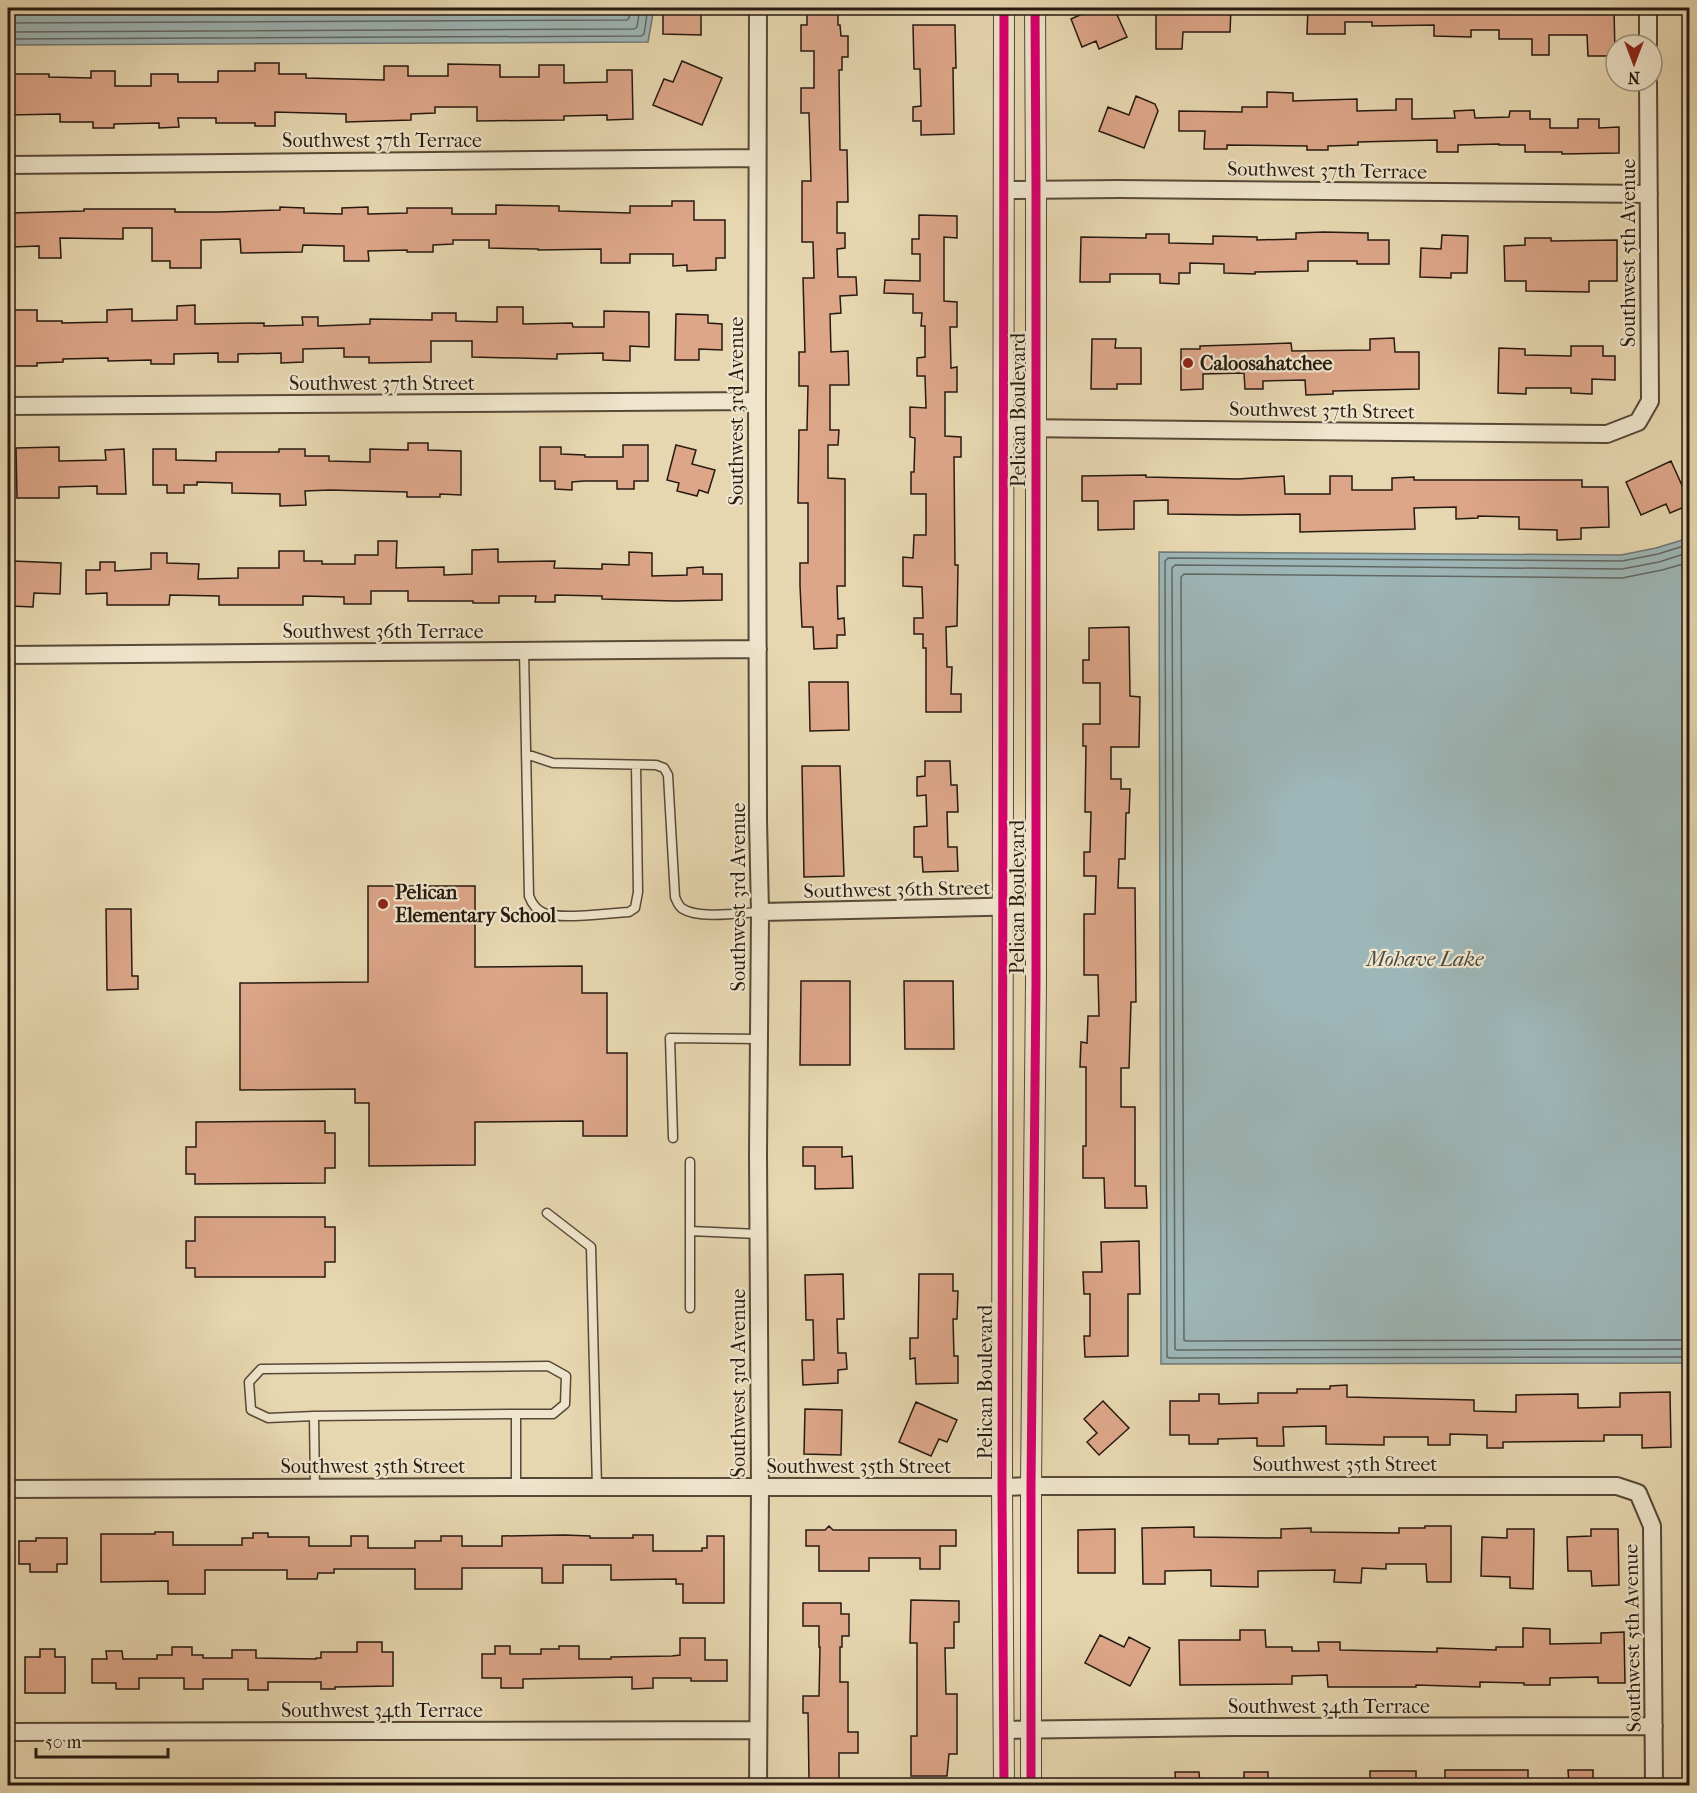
<svg xmlns="http://www.w3.org/2000/svg" width="1697" height="1793" font-family="'IM FELL French Canon',serif">
	<rect width="100%" height="100%" fill="#e7d7b0"/>
	<filter id="stains"><feTurbulence type="fractalNoise" baseFrequency=".00333" numOctaves="4"/><feColorMatrix values="0 0 0 0 .2 0 0 0 0 .09 0 0 0 0 .02 0 0 0 .5 -.17"/></filter>
	<radialGradient id="worn" r=".72"><stop offset=".6" stop-color="#630" stop-opacity="0"/><stop offset="1" stop-color="#630" stop-opacity=".3"/></radialGradient>
	<path fill="#9db6b7" stroke="#6e7874" stroke-width="1.5" d="M8,8H654L648,42L8,45Z
		M1689,538V1363L1161,1364L1159,552L1621,555L1656,548Z"/>
	<g fill="none" stroke-linecap="round" stroke-linejoin="round">
		<path stroke="#626864" stroke-width="1.5" d="M8,23L627,20L629,18L631,8
			M8,32L634,29L637,27L640,8
			M8,39L641,36L644,34L648,8
			M1690,544L1658,554L1622,561L1168,558L1165,561L1167,1357L1170,1358L1690,1357
			M1690,552L1659,562L1622,569L1175,565L1172,568L1175,1349L1177,1350L1690,1349
			M1690,562L1662,570L1622,578L1184,574L1181,577L1184,1340L1186,1341L1690,1340"/>
	</g>
	<path fill="#dda689" stroke="#271a10" stroke-width="1.5" d="M663,8H701V35L663,34Z
		M807,8H838V25H840L841,36H848V57H842V70H839L840,150H847L848,202H837V233H845V248L837,249L838,277H856L857,295L840,296L841,313L830,314L831,352L848,351L849,385H830V430H839L838,445H828V478L845,479V586H837L838,619L844,618L845,635H837V648L814,649L813,627H802L800,586V563H808V503H798L799,430H807L808,386H799V352H805L803,278H814L813,242H802V181H811L809,113H801V88H814V51H801V25H807Z
		M1088,8H1114L1127,37L1099,49L1096,41L1082,47L1071,19L1089,11Z
		M1156,8H1231L1230,32H1183L1182,49H1156Z
		M1308,8H1614L1615,56H1588L1587,35H1549V55H1532V39H1499V30H1471V37L1434,36V25L1372,26V22H1345V34H1307Z
		M913,25H955L956,68H953L954,134L921,135V121H913V107L921,106L920,69H914Z
		M682,61L722,78L702,125L653,105L664,79L673,82Z
		M255,63H279V74H306V78L384,80V66H408V76H448V64L500,65V77H539V65H564V83L607,82V70H632L633,119L607,120V115L564,116V120L477,121V107H435V113L411,114V120L346,122V114L275,112V126H255V123H216V118H178L179,127L159,128V123L114,124V128H93V122H60V114L8,115V74H49V77L91,78V71H115V86H151V74H178V82H218V71H255Z
		M1267,92L1293,93V101L1357,99V111L1396,110V99H1412V119L1455,118L1454,111L1474,110L1475,118L1509,117L1510,111H1530V119H1550V128H1578V119H1599V128L1619,127V153L1562,154V152H1525V145H1499V144L1458,145V152H1437V140L1358,142V145L1328,146V150H1307V146L1227,145V149H1204L1205,131H1179V111L1242,112V107H1267Z
		M1136,96L1155,104L1158,111L1144,148L1099,131L1108,107L1129,115Z
		M672,201H694V220H725V258H716V270L687,271V265L673,266V254H630V263H601V249L538,250V249L489,248V240H453V244L433,245V252H407V250L368,251L369,261H344V246L303,245L302,252L241,253L240,239L201,240V268H170V261H152V228H123V239L60,238L61,258H39V246L12,247L11,213L84,211V209H175V212H218L280,210V207L304,208V213L342,214V208L368,207V214L407,213V208H452V214H496V205L559,206V211L630,213V206H672Z
		M919,215L957,216V238L944,237V301L957,302V327H950L951,368L957,367V392H945V436L961,437V457H954L955,565H958L957,626L946,627L947,667H952L951,694H961V712H926V648H923V634H914V618H923L922,587L903,586V557L913,558L914,535H926V494H911V472H914L915,438L910,437V407L926,408L925,376H917V358L925,357V326H921L922,313H913V294L884,293L885,280L920,281V254H912V239H919Z
		M1324,232L1368,233V240H1389V264H1357V261H1308V271L1255,272V274L1224,273V264L1190,263V273H1179V284L1160,283V274H1110V282H1080L1081,237L1146,238V234H1169V243L1213,244V236L1257,237V240L1296,239V233Z
		M1442,235L1468,236L1467,273H1451V278L1420,277L1421,248L1441,249Z
		M1525,238H1551V241L1617,240V281H1589V292L1526,291V281H1505L1504,246L1525,245Z
		M195,305V324L264,323V326L303,325L302,317H318V326L370,324V319L432,320V313H456V321L497,322V307H523V324L572,323L573,327H604V311L649,312V347L630,346V361L603,360V353L557,354V359L472,357V341H431V362L369,363V357H344V348L303,349V362L281,363V353L238,354V362H218V353L174,354V364H151V360L108,361V358L63,359V362L37,363V366H14V310H37V321H62V323L107,322V310L132,309V321L177,320V306Z
		M676,314L708,315V323L722,324V350L699,349V360H675Z
		M1394,338L1395,352H1419V389L1333,391V394L1306,395L1305,380L1263,381V389H1245L1244,373L1203,374V389L1181,390V349H1200V346L1291,343L1292,351L1370,350V339Z
		M1092,339H1116L1115,348H1141V384H1117V389H1091Z
		M1571,346H1603V356H1615V380L1592,379V394L1571,393V388H1526V394L1498,393L1499,348L1525,349V355L1571,356Z
		M408,443H428V450L461,451V495L440,494V497H407V492L330,490L305,491L306,505L280,506V494L232,493V483L197,482V485H184V493H167V485H153V449H176V460L216,461V452H279V449H305V456H329V461L370,462V449L408,450Z
		M623,445H648V481H634V489H617V481H584L572,482V490L555,489V481H540V447H561V454L585,455V457H623Z
		M676,445L696,450L692,464L715,470L708,493L699,490L697,496L677,491L679,483L667,480Z
		M59,447V461L106,460L105,450L124,449L126,494H97V486L59,487V498H17L16,448Z
		M1671,461L1689,501V505L1670,513L1666,504L1641,515L1626,482Z
		M1146,475V477L1238,479L1284,476L1285,494H1330V476H1352V490H1392V478L1414,477V480H1582V487H1608L1609,527L1581,528V539L1557,540V530L1519,529V517L1478,516V518L1456,519V507L1414,508L1415,529L1300,532V514L1239,515L1168,514V500L1134,501V529L1098,530V501H1082V476Z
		M378,541H397L396,568L444,567V575L472,574V550L498,549V562L555,561L554,568L602,569V564L629,565V552L652,553V576L687,575V568L703,567V574H722V600L675,601L602,599V596L555,595V602H535L536,596H499V603H473V601H408V591H371V604H344V597L303,596V605H219V596L170,595L169,605H107V593L86,594V570H100V562H115V571L151,569V553H167V563L199,564L198,579L238,578V568H279V551H304V561H322V564H355V555H378Z
		M13,561L61,563L60,594L34,593L33,607L11,606Z
		M1129,627L1130,696L1140,697L1139,747H1111V779H1121V789H1130L1129,813H1126L1125,859H1119L1118,888H1135L1136,1002H1131L1129,1068H1121V1107H1135V1186H1146L1147,1208H1105L1104,1178H1083V1146H1086V1067H1080L1081,1042L1087,1043L1088,1016H1099L1098,975H1084V914H1095L1096,876H1084V852H1090L1091,812H1085L1086,746H1083V724H1100V683H1083V660H1089V628Z
		M809,682H848L849,730L810,731Z
		M925,761H950L951,785H957L958,812H947L948,847H957L958,871L923,872L922,857H914V827L927,826L926,795L917,796V777L925,776Z
		M802,766H840L844,876L804,877Z
		M368,886H475V967L582,966V993H607V1053H627V1136H583V1121L475,1122V1165L369,1166V1103H355V1089L240,1090V983L368,982Z
		M106,909H131L132,976H138V989L107,990Z
		M801,981H850V1065H800Z
		M904,981H953L954,1049H905Z
		M325,1121V1133H335V1168H325V1183L195,1184V1174H186V1147H196V1122Z
		M803,1147H842V1157L852,1156L853,1188L815,1189V1166H803Z
		M195,1217H325V1227H335V1262H325V1277H195V1268H186V1241H195Z
		M1139,1241L1140,1294H1128V1356L1085,1357L1084,1336H1090V1294H1084L1083,1272H1102L1101,1242Z
		M843,1274L844,1319H837L838,1353H846L847,1369L838,1370V1383L803,1385L802,1360H814L813,1320H806L805,1275Z
		M919,1274H953V1291H958L957,1319H953L954,1356H958V1383L916,1384L915,1358L910,1359V1338H918Z
		M1347,1385V1397L1474,1400V1411L1516,1412V1395L1578,1394V1408L1620,1407V1393L1670,1392L1671,1447L1642,1448V1435H1604V1441L1503,1442V1448H1487V1435L1450,1434V1445H1428V1437H1384V1445L1326,1444V1426L1283,1427L1284,1446H1257V1438L1218,1439V1444H1189V1435H1170V1401H1199V1394H1219V1404L1258,1403V1393H1297V1389H1330V1386Z
		M1103,1401L1129,1428L1099,1455L1087,1442L1097,1433L1084,1419Z
		M916,1402L957,1420L947,1442L939,1439L931,1456L899,1442Z
		M805,1409L842,1410L841,1455L804,1454Z
		M829,1526L833,1530H956V1546H940V1569H920V1558H869V1571H819V1546H806V1530H825Z
		M1425,1526H1451V1582H1427L1426,1564H1386V1569L1362,1568L1361,1583L1334,1582L1335,1570L1258,1571V1587L1211,1586V1570L1165,1571V1584H1143L1142,1528L1194,1527V1537L1281,1538V1529L1311,1528V1532L1399,1533V1528H1425Z
		M1115,1529V1573H1078V1530Z
		M1507,1529H1534L1533,1589L1510,1588V1577L1481,1576L1482,1537L1507,1538Z
		M1591,1529H1618L1619,1585L1592,1586L1591,1571H1568L1567,1537L1591,1536Z
		M155,1532H173V1545H242V1538H253V1533H268V1537H309V1546H351V1536H368V1548H415V1541H441V1536H462V1546H502V1536L564,1535L590,1536V1538H633V1535H653V1551H702V1548H707V1536H724V1603H683V1584H676V1579L611,1580V1565H563V1583H542V1568H462V1589H415V1569H334V1573H318L317,1579H287V1570H205V1594H168V1581L101,1582V1534H155Z
		M36,1538H67V1564H57V1572H30V1564H19V1541H36Z
		M911,1600L959,1601V1622H954V1648H945L946,1694H957V1754H949L947,1776H911V1736H917V1643H910Z
		M803,1603H841V1614H849V1636H842V1647H840V1682H848V1732H858V1753H839V1779H809L808,1713H803V1696H819L820,1647H819V1626H803Z
		M1523,1628L1550,1629V1644L1601,1643V1633L1624,1632L1625,1683H1598V1677L1550,1678V1685H1524V1683L1480,1682V1687L1416,1685V1687H1328L1327,1675L1292,1676V1684L1180,1685L1179,1640H1240V1630H1265L1266,1647H1292V1651H1319L1318,1642H1340V1650L1437,1652V1648L1496,1650V1647H1523Z
		M1100,1635L1124,1647L1129,1637L1150,1648L1130,1686L1085,1663Z
		M680,1638H705V1660H727V1681H691V1678H653V1688L632,1689V1677L523,1679V1688H501V1678H482V1654H495V1646H510V1654H541V1649H559V1646H579V1659H611V1657L672,1656L680,1655Z
		M357,1642H382V1652H393V1686L335,1687V1689H321V1682H268V1690H248V1679H203V1689H184V1678H139V1689H116V1683H92V1659H107L106,1651H122L123,1659H157V1655H172V1647H192V1655H203V1658H232V1650H256V1658L316,1659V1658H321V1652H357Z
		M40,1649H55V1657H65V1693H25V1657H40Z
		M1445,1770H1528V1785H1445Z
		M1568,1770H1593V1785H1569Z
		M1370,1771H1416V1785H1370Z
		M1175,1772H1199L1200,1785H1176Z
		M1244,1772H1268V1785H1244Z"/>
	<g fill="none" stroke-linecap="round" stroke-linejoin="round">
		<defs>
			<path id="service" d="M524,651L529,896C532,904 536,910 544,913C562,920 608,913 629,912L635,908L638,892L636,765
				M526,754L553,763L656,765L664,768L668,775L675,897C677,901 678,906 683,909C699,919 740,913 760,912
				M673,1138L670,1038L759,1039
				M690,1162V1308
				M547,1213L591,1247L597,1487
				M690,1231L758,1234
				M314,1416L268,1418L251,1410L249,1382L261,1369L548,1366L566,1376L565,1404L553,1414H516
				M315,1488L314,1416L516,1414V1487"/>
			<path id="minor" d="M758,8L757,401L758,820L760,912L758,1154L760,1487L758,1786
				M1648,8V45
				M8,165L757,158
				M1004,190L1119,189L1649,194
				M8,406L757,401
				M1004,428L1607,434L1638,422L1650,401L1648,81
				M8,655L758,649
				M760,912L1035,906
				M8,1489L516,1487H1002L1031,1486H1617L1638,1493L1652,1526L1654,1786
				M1004,1730L1233,1727L1654,1726
				M8,1732L758,1730"/>
			<path id="tertiary" d="M1004,1786L1002,1487L1004,8
				M1031,1786V1486L1036,983V189L1035,8"/>
		</defs>
		<use href="#service" stroke="#574938" stroke-width="11"/>
		<use href="#minor" stroke="#574938" stroke-width="20"/>
		<use href="#tertiary" stroke="#574938" stroke-width="22"/>
		<use href="#service" stroke="#efe5cc" stroke-width="8"/>
		<use href="#minor" stroke="#efe5cc" stroke-width="16"/>
		<use href="#tertiary" stroke="#efe5cc" stroke-width="20"/>
		<defs>
			<path id="cycleway" d="M1004,1786L1002,1487L1004,8
				M1031,1786V1486L1036,983V189L1035,8"/>
		</defs>
		<use href="#cycleway" stroke="#efe5cc" stroke-width="13"/>
		<use href="#cycleway" stroke="#d6006c" stroke-width="9"/>
	</g>
	<g fill="#8f2418" stroke="#efe5cc" stroke-width="2">
		<circle cx="1188" cy="363" r="6"/>
		<circle cx="383" cy="904" r="6"/>
	</g>
	<g text-anchor="middle" stroke-width="4.5" stroke-linejoin="round" paint-order="stroke">
		<g font-size="20" fill="#271a10" stroke="#efe5cc">
			<text x="382" y="147">Southwest 37th Terrace</text>
			<text transform="translate(1327 170) rotate(1)" y="7">Southwest 37th Terrace</text>
			<text transform="translate(1628 253) rotate(-90)" y="7">Southwest 5th Avenue</text>
			<text x="382" y="390">Southwest 37th Street</text>
			<text transform="translate(1018 410) rotate(-90)" y="7">Pelican Boulevard</text>
			<text transform="translate(1322 410) rotate(1)" y="7">Southwest 37th Street</text>
			<text transform="translate(736 411) rotate(-90)" y="7">Southwest 3rd Avenue</text>
			<text x="383" y="638">Southwest 36th Terrace</text>
			<text transform="translate(897 889) rotate(-1)" y="7">Southwest 36th Street</text>
			<text transform="translate(738 897) rotate(-90)" y="7">Southwest 3rd Avenue</text>
			<text transform="translate(1017 897) rotate(-90)" y="7">Pelican Boulevard</text>
			<text transform="translate(985 1382) rotate(-90)" y="7">Pelican Boulevard</text>
			<text transform="translate(738 1383) rotate(-90)" y="7">Southwest 3rd Avenue</text>
			<text x="1345" y="1471">Southwest 35th Street</text>
			<text x="373" y="1473">Southwest 35th Street</text>
			<text x="859" y="1473">Southwest 35th Street</text>
			<text transform="translate(1632 1638) rotate(-91)" y="7">Southwest 5th Avenue</text>
			<text x="1329" y="1713">Southwest 34th Terrace</text>
			<text x="382" y="1717">Southwest 34th Terrace</text>
		</g>
		<g font-size="20" font-weight="bold" fill="#271a10" stroke="#efe5cc" text-anchor="start">
			<text x="1200" y="370">Caloosahatchee</text>
			<text x="395" y="899">Pelican<tspan x="395" dy="23">Elementary School</tspan></text>
		</g>
		<g font-size="21" font-style="italic" fill="#4a4942" stroke="#efe5cc">
			<text x="1425" y="966">Mohave Lake</text>
		</g>
	</g>
	<rect width="1697" height="1793" fill="none" stroke="#e7d7b0" stroke-width="30"/>
	<rect x="9" y="9" width="1679" height="1775" fill="none" stroke="#271a10" stroke-width="3"/>
	<rect x="15" y="15" width="1667" height="1763" fill="none" stroke="#271a10" stroke-width="1.5"/>
	<g transform="translate(1634 63) rotate(180)"><circle r="28" fill="#efe5cc" stroke="#9f9481" stroke-width="1.5"/>
	<path d="M0-4.5L10 22L0 15L-10 22Z" fill="#8f2418"/>
	<text y="-9" font-size="16" font-weight="bold" text-anchor="middle" fill="#271a10">N</text>
	</g>
	<path d="M36 1748v9h132v-9" fill="none" stroke="#271a10" stroke-width="3"/>
	<text x="45" y="1748" font-size="18" fill="#271a10" stroke="#efe5cc" stroke-width="4.5" paint-order="stroke">50 m</text>
	<rect width="100%" height="100%" filter="url(#stains)"/>
	<rect width="100%" height="100%" fill="url(#worn)"/>
</svg>
